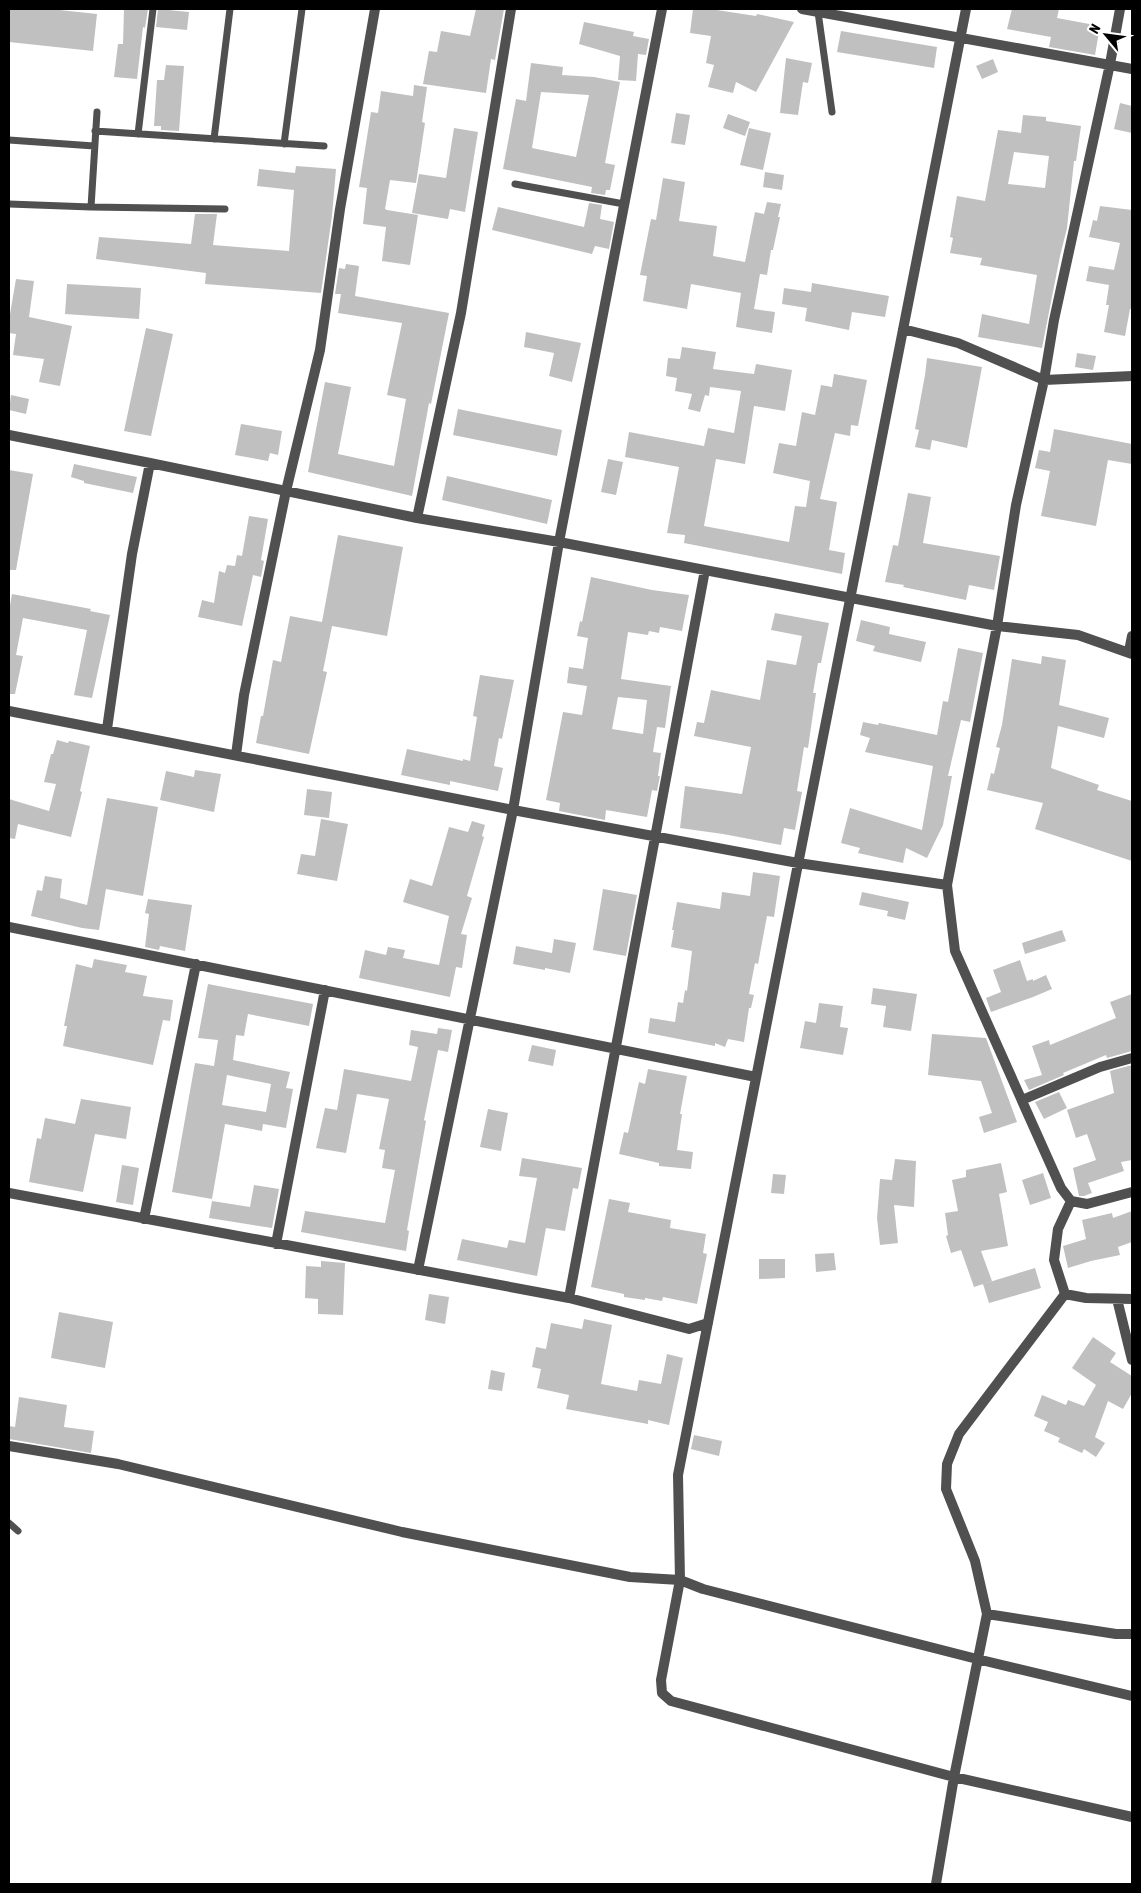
<svg xmlns="http://www.w3.org/2000/svg" width="1141" height="1893" font-family="'Asap Condensed',sans-serif">
	<rect width="100%" height="100%" fill="#fff"/>
	<path fill="#c0c0c0" fill-rule="evenodd" d="M9,9H50L97,14L93,51L9,42Z
		M124,9H148L145,28L143,27L137,79L114,77L118,44H123Z
		M158,9L189,12L187,30L156,27Z
		M476,9H504L495,60L491,59L486,93L423,84L429,51L437,52L441,31L470,36Z
		M693,9H710L756,16L757,14L794,22L756,92L736,82L733,93L708,87L714,65L706,63L711,36L690,33Z
		M1012,9H1059L1057,18L1100,26L1095,55L1049,47L1051,37L1007,29Z
		M584,22L634,32L633,36L649,39L646,55L638,54L636,81L618,80L620,56L579,44Z
		M841,31L937,47L934,68L837,52Z
		M786,58L812,63L808,83L803,82L798,115L780,113Z
		M993,59L998,72L982,79L976,66Z
		M531,63L563,67L562,75L594,77L620,82L605,163L615,165L610,190H606L605,195L591,193L592,187L503,169L516,99L526,101ZM541,92L589,95L576,157L532,148Z
		M166,65L184,66L179,131L161,130V126H154L157,80H164Z
		M414,85L427,87L422,122L425,123L416,183L390,180L385,209L387,210L418,215L410,265L382,261L386,227L363,224L367,188L359,187L371,112L378,113L381,91L413,96Z
		M1120,103L1132,106V133L1114,129Z
		M676,113L690,115L685,145L671,143Z
		M728,114L750,122L745,136L723,128Z
		M1023,115L1046,117V121L1081,126L1076,161H1074L1067,228L1060,256L1042,348L978,337L982,314L1029,324L1037,275L980,265L982,258L950,253L953,238L950,237L957,196L985,201L998,130L1021,133ZM1014,152L1049,156L1045,188L1008,184Z
		M454,128L478,132L465,212L450,209L448,219L412,213L419,174L446,178Z
		M749,128L771,133L763,170L740,165Z
		M296,166L336,169L332,216L321,293L205,284L206,273L96,259L99,237L191,244L195,214H217L213,245L289,251L294,190L257,186L259,169L295,173Z
		M765,172L784,175L782,190L763,187Z
		M663,178L685,182L679,221L717,226L713,256L745,262L755,212L764,214L767,202L781,204L778,217H780L773,250H771L767,275L760,274L754,309L775,312L772,333L736,327L741,293L691,284L687,309L643,301L647,276L640,275L651,219L656,220Z
		M589,203L602,205L600,219L614,222L609,249L595,246L592,254L492,230L498,207L584,227Z
		M1100,206L1132,210V309H1130L1125,336L1104,332L1109,305H1106L1109,285L1086,281L1089,266L1114,270L1120,243L1089,237L1093,220L1097,221Z
		M346,264L359,266L355,296L449,313L431,404L429,403L412,496L308,472L325,382L351,387L338,454L394,466L406,399L387,395L402,323L338,313L341,294H335L339,268L345,269Z
		M16,279L34,281L29,317L72,326L60,386L39,382L44,359L13,355L16,334L9,333V320Z
		M812,283L889,296L885,317L852,312L849,330L805,321L807,308L782,304L784,288L811,292Z
		M67,284L141,288L139,319L65,314Z
		M146,328L173,334L151,436L124,431Z
		M526,332L581,343L572,382L549,376L554,353L524,347Z
		M682,347L716,352L713,369L754,374L756,364L792,370L785,411L754,406L745,464L716,459L704,526L789,542L795,506L806,507L810,481L773,473L779,443L796,446L802,412L815,415L821,385L832,387L834,374L867,380L858,426L851,425L850,436L835,433L820,499L837,502L829,550L845,553L842,574L684,543L685,535L667,533L679,467L625,457L629,432L704,446L708,428L734,433L741,391L710,387L709,396L705,395L700,412L688,409L692,394L675,391L677,378L666,376L668,358L680,359Z
		M1077,353L1096,356L1093,370L1075,367Z
		M927,358L982,367L967,448L932,440L930,450L915,447L919,430L915,429L925,375Z
		M11,395L29,399L26,414L9,410Z
		M458,409L562,430L557,456L453,435Z
		M241,424L282,431L278,455L270,453L268,461L235,455Z
		M1054,429L1132,444V464L1108,460L1096,526L1041,516L1050,471L1035,468L1039,450L1050,452Z
		M608,459L623,462L616,495L601,492Z
		M74,464L137,477L133,493L84,483V481L71,477Z
		M9,470L33,474L16,570H9Z
		M447,476L552,500L547,524L442,500Z
		M908,493L931,497L923,543L1000,556L994,590L969,585L966,600L903,587L904,585L885,582L893,545L898,546Z
		M249,516L268,519L261,560L264,561L261,577L253,575L242,626L198,617L202,600L214,603L219,571L225,573L227,565L235,566L237,555L242,556Z
		M338,535L403,547L387,636L332,626L323,671L327,672L309,754L256,743L261,716H263L273,660L281,662L290,616L322,622Z
		M591,577L652,590L689,595L682,631L660,627L659,633L649,631L648,635L628,632L621,679L671,686L665,728L657,727L653,752L661,753L658,776H660L657,791L652,790L647,817L606,810L605,820L559,811L560,803L546,800L563,712L582,715L587,686L567,683L569,667L583,669L588,638L577,636L580,621L582,622ZM618,697L647,700L643,734L612,729Z
		M12,594L91,609L90,611L110,615L92,698L74,695L87,630L23,618L16,655L23,656L15,694H9V611Z
		M775,613L829,623L821,663H818L813,693H816L808,748L804,747L797,791L802,792L795,830L784,828L781,845L723,834L680,828L685,786L742,794L751,747L694,736L697,722L704,723L711,690L760,700L767,660L796,665L802,636L771,630Z
		M861,620L890,627L889,634L926,642L921,662L873,651L875,646L856,641Z
		M958,648L983,653L970,722L961,720L948,776H952L943,825L927,858L906,848L903,863L858,853L860,848L841,843L850,808L922,830L933,766L865,752L870,738L860,735L863,722L878,725L879,723L937,735L943,701L948,702Z
		M1042,656L1066,660L1059,705L1109,718L1104,738L1058,726L1051,768L1099,785L1097,790L1132,801V861L1035,829L1043,803L987,790L991,773L994,774L1000,748L996,747L1002,725L1012,659L1041,664Z
		M480,675L514,680L502,739L499,738L494,766L503,768L498,791L450,781V785L401,775L407,749L463,761V759L470,761L477,717L473,716Z
		M57,740L68,743L69,741L90,746L80,791L82,792L71,837L18,824L15,839L9,838V799L49,811L56,784L44,782L51,754H53Z
		M195,770L221,774L214,812L160,800L166,771L194,777Z
		M307,789L332,792L329,818L304,815Z
		M107,798L158,807L143,896L106,889L99,930L82,928L31,916L37,890L42,891L45,876L62,879L60,898L87,905Z
		M321,819L348,824L337,881L297,874L301,854L315,856Z
		M472,821L485,825L482,836L484,837L467,896L472,898L461,934L467,935L462,968L456,967L450,997L359,978L365,950L386,955L388,947L405,950L403,958L439,965L449,916L403,902L410,879L432,886L449,827L468,832Z
		M753,872L780,876L774,917L767,916L758,964L755,963L749,994L754,995L751,1008H749L744,1042L728,1039L725,1047L715,1043V1046L648,1033L650,1018L675,1022L678,1002L683,1003L685,990L687,991L692,951L671,947L674,930H672L677,902L720,909L722,892L750,896Z
		M603,889L637,895L626,956L593,950Z
		M862,892L909,902L905,920L887,916L888,911L859,905Z
		M148,899L192,905L185,951L160,946L159,950L145,947L149,914L145,913Z
		M1062,930L1066,941L1025,954L1022,943Z
		M554,939L576,943L570,973L545,968V970L513,964L516,946L552,953Z
		M94,959L127,965L125,972L147,976L143,996L173,1000L170,1021L163,1020L153,1065L63,1046L67,1026H64L76,964L92,968Z
		M1020,960L1027,981L1033,979V981L1046,975L1052,989L1033,997L991,1012L986,998L1001,992L993,970Z
		M208,984L313,1004L309,1026L248,1014L244,1036L236,1035L233,1060L290,1072L286,1088L293,1089L286,1128L263,1124L262,1131L225,1124L212,1199L172,1192L195,1063L214,1066L218,1040L198,1038ZM227,1075L271,1084L266,1112L222,1105Z
		M873,988L917,994L911,1031L883,1027L886,1006L871,1004Z
		M1132,994V1051L1107,1058L1106,1055L1063,1073L1064,1075L1029,1090L1024,1080L1042,1075L1032,1046L1049,1040L1050,1045L1116,1018L1110,1002Z
		M819,1003L843,1006L840,1027L848,1028L843,1055L800,1048L805,1021L816,1023Z
		M438,1028L452,1030L448,1052L438,1050L424,1120L426,1121L407,1230L409,1231L406,1251L301,1232L305,1211L385,1223L395,1170L382,1168L385,1150L379,1149L389,1099L357,1094L346,1153L316,1148L325,1108L337,1110L344,1069L411,1081L418,1047L409,1045L411,1030L437,1034Z
		M932,1034L986,1038L1017,1122L984,1133L979,1117L992,1113L981,1081L928,1075Z
		M532,1045L556,1050L553,1066L528,1061Z
		M1132,1065V1160L1121,1162L1124,1171L1088,1183L1092,1193L1084,1196H1079L1073,1168L1096,1160L1087,1134L1076,1138L1067,1110L1114,1093L1110,1071Z
		M648,1069L687,1076L680,1114H682L677,1150L693,1152L691,1169L659,1166V1163L619,1154L624,1132L628,1133L639,1082L645,1084Z
		M1059,1092L1067,1108L1044,1119L1035,1102Z
		M81,1099L131,1107L126,1139L95,1134L83,1192L29,1182L37,1138L41,1139L45,1118L75,1124Z
		M488,1109L508,1113L501,1151L480,1147Z
		M522,1158L582,1168L578,1189L573,1188L565,1231L546,1228L537,1276L457,1260L462,1239L507,1248L509,1240L525,1243L537,1178L519,1176Z
		M895,1159L916,1161L914,1207L894,1205L898,1243L880,1245L877,1218L880,1179L892,1180Z
		M1001,1163L1007,1192L999,1194L1008,1246L981,1251L992,1281L974,1287L961,1250L951,1253L946,1236L948,1235L945,1213L958,1211L952,1180L966,1177V1170Z
		M122,1165L139,1168L133,1205L116,1202Z
		M1043,1173L1051,1198L1030,1205L1022,1180Z
		M773,1174L786,1175L784,1194L771,1193Z
		M254,1185L279,1189L272,1228L209,1218L212,1201L250,1207Z
		M609,1199L630,1203L628,1212L671,1220L670,1228L706,1234L703,1253L707,1254L697,1304L663,1297L662,1301L645,1298V1300L624,1297V1294L591,1287Z
		M1132,1211V1242L1118,1247L1120,1255L1091,1261L1068,1268L1063,1246L1086,1239L1082,1220L1112,1213L1113,1218Z
		M834,1253L836,1270L816,1272L815,1254Z
		M759,1259H785V1278L759,1279Z
		M321,1261L345,1263L343,1315L318,1314V1299L305,1298L306,1266L321,1267Z
		M1035,1268L1041,1288L989,1303L983,1284Z
		M429,1294L449,1297L445,1324L425,1320Z
		M59,1312L113,1322L105,1368L51,1358Z
		M584,1319L612,1325L601,1384L637,1391L639,1380L661,1384L667,1354L683,1358L669,1425L648,1420V1424L566,1409L569,1395L537,1388L541,1369L532,1367L536,1347L546,1349L551,1323L582,1329Z
		M1093,1337L1116,1353L1110,1362L1132,1376V1393L1123,1409L1108,1401L1095,1437L1105,1443L1096,1457L1084,1449L1082,1453L1058,1442L1060,1438L1044,1431L1048,1422L1034,1416L1042,1395L1066,1405L1068,1400L1084,1406L1096,1385L1072,1368Z
		M491,1370L505,1373L502,1391L488,1389Z
		M19,1397L67,1405L64,1427L94,1431L91,1453L9,1439V1426L15,1427Z
		M694,1435L722,1441L719,1456L691,1449Z"/>
	<g fill="none" stroke-linecap="round" stroke-linejoin="round">
		<path stroke="#505050" stroke-width="7" d="M818,12L832,112
			M95,131L324,146
			M138,134L153,9
			M214,139L230,9
			M9,140L94,146
			M284,144L302,9
			M515,184L624,204
			M9,204L91,207L225,209
			M91,207L97,112
			M9,1523L18,1531"/>
		<path stroke="#505050" stroke-width="10" d="M802,9L1132,69
			M966,9L678,1475L680,1580L703,1589L977,1659L1132,1696
			M1120,9L1110,64L1054,320L1044,380L1016,505L997,626L947,885L955,951L1061,1188L1071,1201L1087,1204L1132,1192
			M903,329L958,343L1044,380L1132,376
			M9,435L150,463L417,518L559,542L997,626L1078,635L1132,654
			M417,518L461,313L511,9
			M1129,651L1132,636
			M9,711L513,810L798,863L947,885
			M107,729L132,554L150,463
			M236,755L244,695L286,491L320,350L340,209L375,9
			M9,927L756,1077
			M1022,1100L1100,1067L1132,1058
			M9,1193L569,1298L689,1329L708,1323
			M1071,1201L1058,1229L1054,1260L1065,1294L1086,1298L1132,1299
			M144,1219L196,964
			M276,1244L325,990
			M418,1270L513,810L559,542L662,9
			M569,1298L705,570
			M1117,1299L1132,1360
			M9,1446L118,1464L402,1532L630,1577L680,1580L661,1680L662,1693L671,1701L954,1777L1132,1817
			M987,1614L1116,1634H1132
			M936,1884L954,1777L987,1614L975,1561L946,1489L947,1464L959,1434L1065,1294"/>
	</g>
	<rect width="1141" height="1893" fill="none" stroke="#000000" stroke-width="20"/>
	<g transform="translate(1106 35) rotate(299)" stroke="#ffffff" stroke-width="4" paint-order="stroke">
	<path d="M0-4L9 19L0 12L-9 19Z" fill="#000000"/>
	<text y="-8" font-size="14" font-weight="bold" text-anchor="middle" fill="#000000">N</text>
	</g>
</svg>
